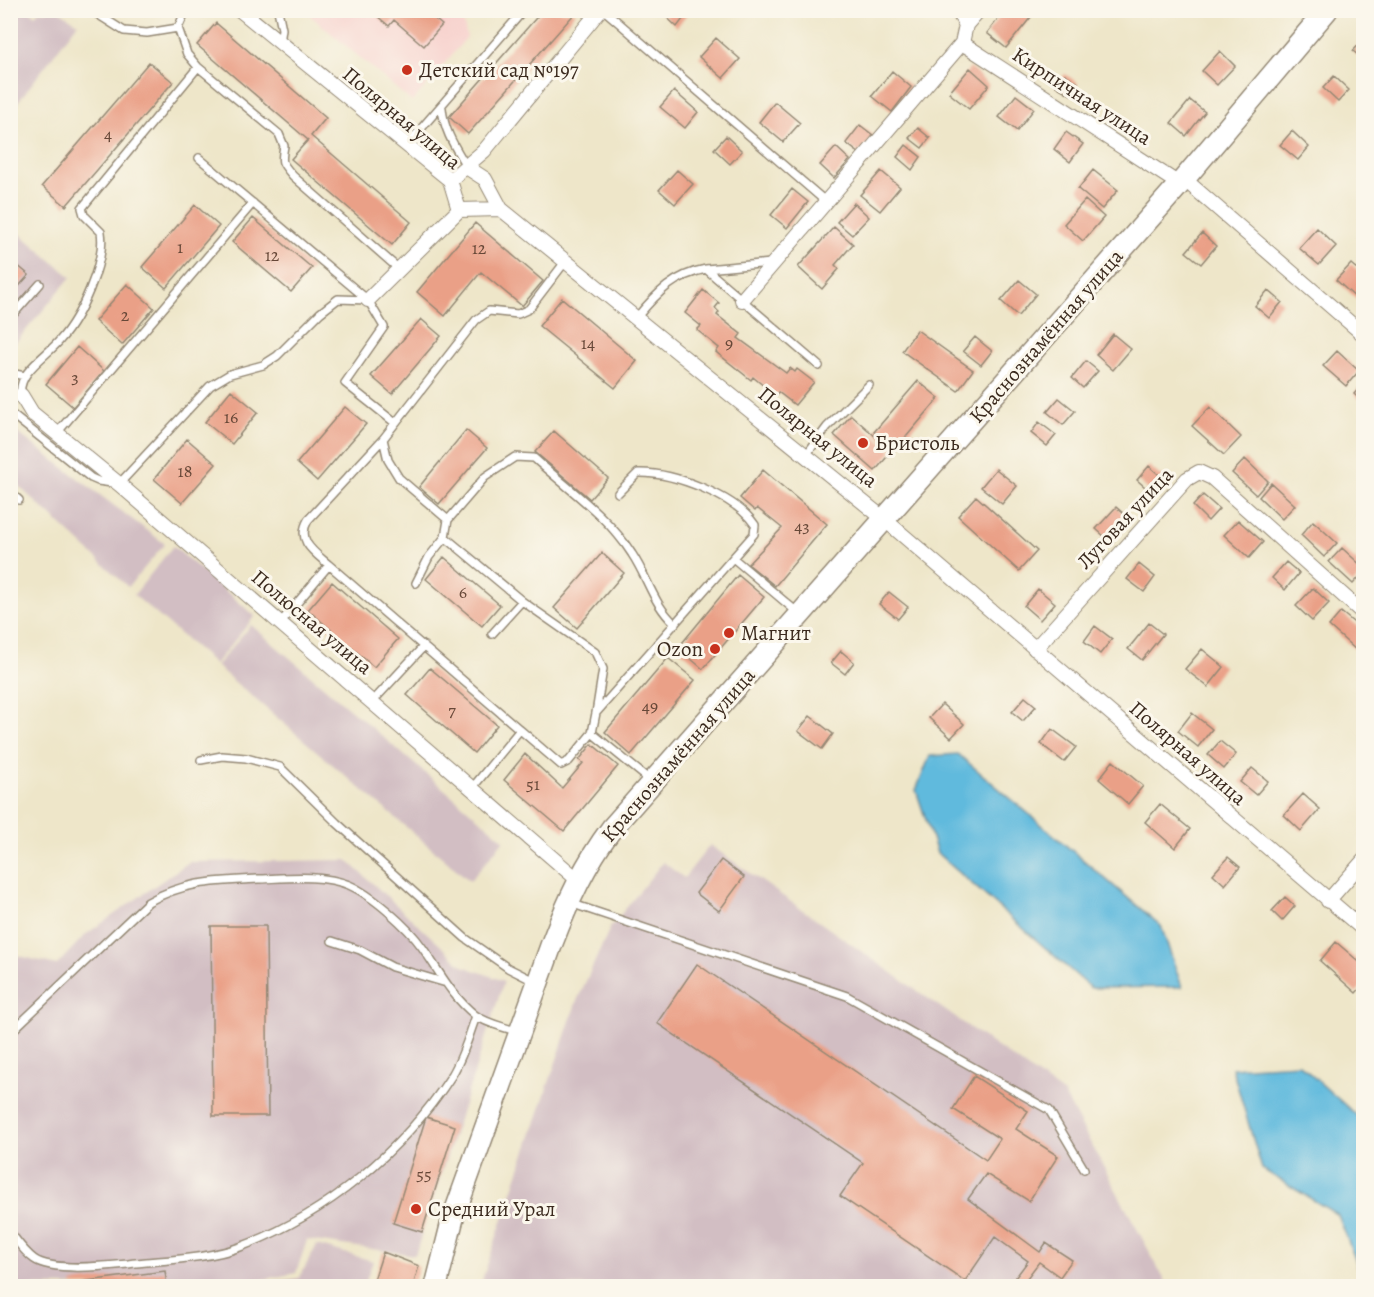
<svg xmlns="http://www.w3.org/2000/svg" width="1374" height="1297" font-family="Alegreya,serif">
	<rect width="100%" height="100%" fill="#fbf7ec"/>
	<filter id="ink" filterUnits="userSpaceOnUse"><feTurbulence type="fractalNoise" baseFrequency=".0167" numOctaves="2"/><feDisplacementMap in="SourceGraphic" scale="12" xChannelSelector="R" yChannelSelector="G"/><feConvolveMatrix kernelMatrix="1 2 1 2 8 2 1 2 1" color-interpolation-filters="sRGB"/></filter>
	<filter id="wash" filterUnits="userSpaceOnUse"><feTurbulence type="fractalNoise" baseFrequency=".008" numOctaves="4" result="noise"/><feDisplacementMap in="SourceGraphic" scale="24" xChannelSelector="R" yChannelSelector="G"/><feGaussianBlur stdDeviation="1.35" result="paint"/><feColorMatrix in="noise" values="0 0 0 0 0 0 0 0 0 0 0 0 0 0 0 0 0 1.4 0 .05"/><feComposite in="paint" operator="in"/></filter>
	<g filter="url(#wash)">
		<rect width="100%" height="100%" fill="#eee6c9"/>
		<path fill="#f7d0cc" d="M305,11H461L467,37L412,102Z"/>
		<path fill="#d2bec3" d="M11,10L30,11L35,15L39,11H59L78,23L11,111Z
			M11,226L71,277L11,348Z
			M11,428L165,544L128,587L11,479Z
			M173,546L255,616L215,664L134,595Z
			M251,625L504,840L470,881L216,666Z
			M710,845L1064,1094L1168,1286H492L482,1280L576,1003L610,928L663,862L684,878Z
			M347,860L463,966L504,981L415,1255L307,1240L296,1273L231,1286H11V954L57,965L85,935L189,862Z
			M317,1245L373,1261L364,1286H242L299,1278Z"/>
		<path fill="#60badd" stroke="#4e727e" stroke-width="1.5" d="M958,754L1161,926L1182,987L1091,988L937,853L916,790L930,756Z
			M1299,1064L1363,1121V1286H1354L1362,1277L1338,1215L1262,1169L1232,1068Z"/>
		<g id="blocks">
			<path fill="#eaa087" d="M370,10H424L442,25L424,46L394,20L389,26Z
				M543,10L576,12L468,134L449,117Z
				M659,10H687L689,11L677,27Z
				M1005,10H1023L1031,17L1006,48L987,33Z
				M216,23L326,118L311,136L411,222L392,245L291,159L308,140L197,45Z
				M716,38L740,59L723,78L699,57Z
				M1364,39V60L1353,51Z
				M1220,51L1235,66L1217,85L1202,71Z
				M149,62L173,82L66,206L42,186Z
				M970,68L989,85L969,109L949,93Z
				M892,71L911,87L892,112L872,96Z
				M1065,74L1078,83L1071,95L1056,86Z
				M1334,76L1349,90L1338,102L1323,88Z
				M674,91L698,112L685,128L660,107Z
				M1016,95L1034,109L1017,131L999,117Z
				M1190,100L1205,112L1186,136L1171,123Z
				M775,102L800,123L783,142L759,122Z
				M860,125L874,136L860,154L846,143Z
				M918,128L930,138L922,148L909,138Z
				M1292,131L1309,147L1298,160L1280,145Z
				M1066,132L1083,144L1070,162L1054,149Z
				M726,136L742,151L730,164L714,149Z
				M906,145L921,157L912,170L897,157Z
				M836,147L850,160L834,178L820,165Z
				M677,170L693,184L675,204L659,190Z
				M1093,170L1118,190L1102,209L1078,189Z
				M881,171L900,187L880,211L860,195Z
				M792,189L808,202L787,228L771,215Z
				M1085,200L1104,217L1083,241L1064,224Z
				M854,203L869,217L852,235L837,222Z
				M195,205L219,226L166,288L142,267Z
				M253,218L312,268L291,292L232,242Z
				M475,223L543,281L522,306L481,272L445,316L417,292Z
				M834,227L853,244L835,265L839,269L822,289L798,267Z
				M1317,228L1336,246L1319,265L1299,248Z
				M1202,233L1216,246L1201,264L1186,252Z
				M10,259L29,275L10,296Z
				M1351,264L1364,275V291L1357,299L1336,280Z
				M1019,280L1036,294L1018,316L1001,301Z
				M127,284L154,308L122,345L95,321Z
				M703,290L719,303L715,308L719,312L717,315L741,334L738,338L786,373L790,368L795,372L797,369L814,382L795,405L778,392L776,396L753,377L751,380L716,352L719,348L697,330L701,326L685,313Z
				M1268,290L1282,302L1269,318L1255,306Z
				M562,298L637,361L615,388L539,326Z
				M421,319L441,336L392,394L371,376Z
				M917,330L973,370L958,391L902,351Z
				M1113,334L1131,349L1113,370L1096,355Z
				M975,337L992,351L981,365L963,351Z
				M77,347L104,371L73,407L46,384Z
				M1337,351L1359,371L1346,386L1323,366Z
				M1086,361L1098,371L1083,388L1072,378Z
				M918,381L939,398L895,450L874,432Z
				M1364,383V403L1354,394Z
				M231,390L258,412L232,444L205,422Z
				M1059,398L1075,411L1063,425L1047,412Z
				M345,407L366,424L317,481L297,463Z
				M1210,407L1241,437L1224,455L1192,426Z
				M851,415L892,451L875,471L834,435Z
				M1039,422L1056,435L1047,446L1031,433Z
				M466,430L487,448L439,504L419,487Z
				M554,431L608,478L590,499L535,452Z
				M187,439L216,464L182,503L154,479Z
				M1245,459L1268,481L1256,495L1232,473Z
				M1149,466L1165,480L1153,494L1137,480Z
				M996,469L1017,486L1002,504L981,487Z
				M763,470L827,524L775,586L748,564L782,528L757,508L755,511L740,498Z
				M1271,483L1295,505L1282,519L1259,497Z
				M1203,495L1219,509L1208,521L1193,506Z
				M976,496L1037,551L1019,571L958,516Z
				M1116,507L1131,520L1112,543L1096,529Z
				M1238,520L1263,542L1249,558L1224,535Z
				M1313,521L1337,543L1324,557L1301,535Z
				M1342,548L1364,568V572L1353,584L1329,562Z
				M602,553L624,573L577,628L554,608Z
				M444,557L500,605L482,626L426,579Z
				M1286,562L1299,573L1285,590L1272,578Z
				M1139,564L1155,577L1144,592L1127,579Z
				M738,575L764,597L703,669L678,648Z
				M332,582L398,639L374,667L308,610Z
				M1313,588L1329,603L1312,621L1296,606Z
				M1038,589L1055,603L1040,620L1024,606Z
				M889,592L908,607L898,619L879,604Z
				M1341,612L1364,631V641L1356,650L1329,626Z
				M1149,623L1163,634L1142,660L1128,649Z
				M1095,626L1112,639L1100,654L1084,641Z
				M1202,649L1224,667L1208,687L1185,669Z
				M841,651L854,662L845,674L831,663Z
				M668,658L695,680L631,755L605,732Z
				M430,668L497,725L474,753L407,695Z
				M1025,697L1036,706L1023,721L1012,712Z
				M942,704L964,724L951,738L929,718Z
				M1192,713L1212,729L1198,747L1178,731Z
				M810,716L833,734L822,749L798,731Z
				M1052,729L1076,747L1064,762L1041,744Z
				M1220,741L1236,754L1224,769L1208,755Z
				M592,744L618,766L564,831L504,780L525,754L562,788L583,763L579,760Z
				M1113,761L1143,786L1128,804L1099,779Z
				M1252,768L1268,781L1256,795L1240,782Z
				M1303,794L1320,809L1301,831L1284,815Z
				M1160,804L1190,829L1175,848L1145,822Z
				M1228,857L1240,867L1225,885L1213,874Z
				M721,860L744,877L719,911L696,893Z
				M1285,897L1295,906L1282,921L1272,911Z
				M211,926H266L268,1116H213Z
				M1336,942L1364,966V984L1356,993L1320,961Z
				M697,964L986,1160L1000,1139L953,1109L974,1076L1028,1111L1016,1129L1058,1156L1029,1201L986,1174L968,1199L1040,1252L1046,1243L1072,1260L1060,1277L1039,1262L1021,1286H1009L1028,1261L995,1237L965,1281L840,1196L863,1163L657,1023Z
				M426,1117L455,1126L422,1232L393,1223Z
				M383,1252L419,1266L413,1286H372Z
				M165,1271L167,1286H73L72,1283Z"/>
		</g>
	</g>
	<g filter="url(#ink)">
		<use href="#blocks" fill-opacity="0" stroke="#948874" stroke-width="1.5"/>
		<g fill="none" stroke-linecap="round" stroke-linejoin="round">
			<defs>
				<path id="service" d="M91,10L124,31L147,33L178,28
					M186,10L178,28L187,54L198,67L279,134L284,146C281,163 281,162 293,176L400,270
					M278,10L282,29L280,43
					M604,10L825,201
					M442,108C444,131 455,147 466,166
					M406,146L524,10
					M199,158L368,300L384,327L345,383L394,422
					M565,262L529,309L518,314L489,311L476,320L383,439L308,520C296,541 314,552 329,565L561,765L569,761L592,733L596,713L754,534L755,525C736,496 673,472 638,473L618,493
					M706,269L771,263
					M637,317C657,293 674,275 706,269L819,366
					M10,318L40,284
					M10,373L25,376
					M21,395C17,372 47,356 60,340C80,318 106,262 101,232L84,215L82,208L198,67
					M10,413L91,478L98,481L119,484L210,386L230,374L263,365L277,356L320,313L338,299L368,300
					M57,433L253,203
					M383,439L388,460L399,478L448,520
					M806,455L827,427L869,385
					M10,492L19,500
					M445,537L522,601L595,652L603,669L596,713
					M733,558L797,612
					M416,583L429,557L445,537L448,520L485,477L515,457L534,458C567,488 608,516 632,554C648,578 653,604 675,624
					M281,622L329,565
					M492,634L522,601
					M373,701L424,646
					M592,733L651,781
					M201,760L222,756L246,758L280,767L337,823L465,938L508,968L534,981
					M473,787L519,731
					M573,904L847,996L1049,1110L1084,1169
					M332,941L360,950L392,967L443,982
					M10,1033L148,902C185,881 217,881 258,879C287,878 322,874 349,885C372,895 408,927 422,947C439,971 452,997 475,1015C487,1024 505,1027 518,1032
					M10,1232C17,1241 24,1252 34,1259C52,1272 107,1266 128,1264C162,1260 208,1259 240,1247C326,1215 403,1151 452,1075C463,1057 469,1036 476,1016"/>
				<path id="minor" d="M240,10L450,180L459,210L501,209L884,519L1364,930
					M957,10L966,25
					M962,43L1179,184
					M468,168L485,179L501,209
					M1184,179L1364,335
					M450,180L484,151L600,10
					M368,300L459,210
					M742,300L962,43L966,25L979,10
					M21,395L32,413L119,484L578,880
					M1035,649L1187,479L1199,472L1212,478L1364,614
					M1328,901L1364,860"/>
				<path id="primary" d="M436,1286L453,1218L552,943C568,901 585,864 612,828L1184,179L1327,10"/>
			</defs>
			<use href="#service" stroke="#948874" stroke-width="10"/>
			<use href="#minor" stroke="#948874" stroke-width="16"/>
			<use href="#primary" stroke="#948874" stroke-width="24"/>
			<use href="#service" stroke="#fff" stroke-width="7"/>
			<use href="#minor" stroke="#fff" stroke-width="14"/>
			<use href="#primary" stroke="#fff" stroke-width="21"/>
		</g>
	</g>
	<g fill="#c8321e" stroke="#fbf7ec" stroke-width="2">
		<circle cx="407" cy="70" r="6"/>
		<circle cx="863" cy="443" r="6"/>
		<circle cx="729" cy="633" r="6"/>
		<circle cx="715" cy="649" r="6"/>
		<circle cx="416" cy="1209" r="6"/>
	</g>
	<g text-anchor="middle" stroke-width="6" stroke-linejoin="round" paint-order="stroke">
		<g font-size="18" fill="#674838">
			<text x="108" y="140">4</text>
			<text x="180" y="253">1</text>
			<text x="479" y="254">12</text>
			<text x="272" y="261">12</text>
			<text x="125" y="321">2</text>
			<text x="588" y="349">14</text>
			<text x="729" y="349">9</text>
			<text x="75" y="383">3</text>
			<text x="231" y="423">16</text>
			<text x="185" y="477">18</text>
			<text x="802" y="532">43</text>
			<text x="463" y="598">6</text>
			<text x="650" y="712">49</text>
			<text x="452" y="716">7</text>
			<text x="533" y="790">51</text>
			<text x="424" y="1180">55</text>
		</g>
		<g font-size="21" fill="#3b2a1e" stroke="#fbf7ec" text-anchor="start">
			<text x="419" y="77">Детский сад №197</text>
			<text x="875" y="450">Бристоль</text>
			<text x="741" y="640">Магнит</text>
			<text x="703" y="656" text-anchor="end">Ozon</text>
			<text x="428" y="1216">Средний Урал</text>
		</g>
		<g font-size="21" fill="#3b2a1e" stroke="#fbf7ec">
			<text transform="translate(1082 96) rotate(33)" y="7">Кирпичная улица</text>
			<text transform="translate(402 118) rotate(40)" y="7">Полярная улица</text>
			<text transform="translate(1046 336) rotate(-49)" y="7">Краснознамённая улица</text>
			<text transform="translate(818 437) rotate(39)" y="7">Полярная улица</text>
			<text transform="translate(1125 518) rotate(-47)" y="7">Луговая улица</text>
			<text transform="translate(312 622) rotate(40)" y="7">Полюсная улица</text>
			<text transform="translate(1188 753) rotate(41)" y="7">Полярная улица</text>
			<text transform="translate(678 755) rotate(-49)" y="7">Краснознамённая улица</text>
		</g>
	</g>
	<rect width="1374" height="1297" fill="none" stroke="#fbf7ec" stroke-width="36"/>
</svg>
